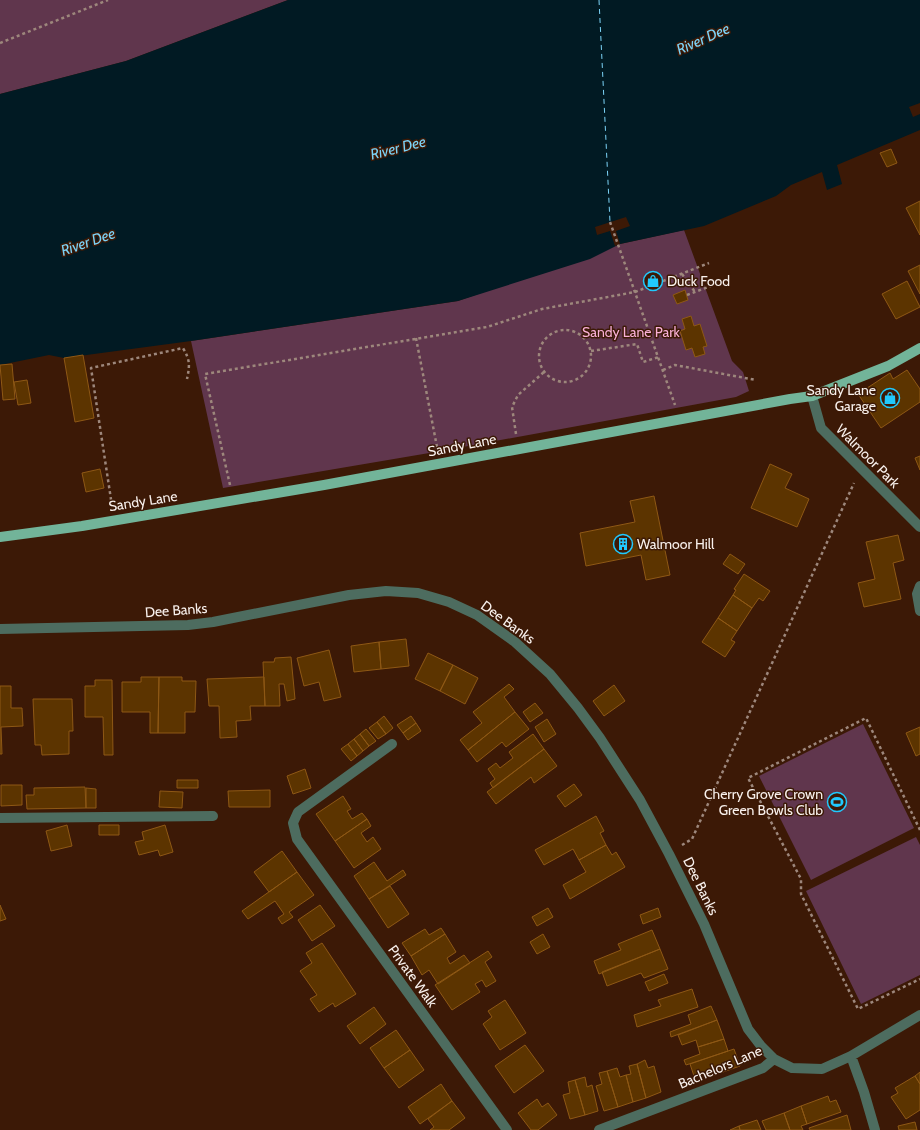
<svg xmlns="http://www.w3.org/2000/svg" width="920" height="1130" font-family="Cabin,sans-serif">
	<rect width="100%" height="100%" fill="#3c1906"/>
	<path fill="#60364d" d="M0,0H288L126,61L0,94Z
		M684,230L732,361L743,372L749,391L736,397L441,451L223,488L191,341L458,301L620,244Z
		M863,724L914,828L811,880L759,776Z
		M916,837L920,845V975L861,1004L806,891Z"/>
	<path fill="#011a23" d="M288,0H920V130L837,165L842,184L827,190L822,172L791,185L776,196L704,226L620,244L590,259L458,301L191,341L64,358L49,355L0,365V94L126,61Z"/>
	<path fill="#3c1906" d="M920,103V114L913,117L909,107Z
		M626,217L630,226L616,231L620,244L615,246L610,231L597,235L595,227Z"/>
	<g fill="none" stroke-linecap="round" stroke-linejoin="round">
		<path stroke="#7cd4f8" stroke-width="1" stroke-dasharray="5 4" stroke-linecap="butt" d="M599,0L610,222"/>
	</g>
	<path fill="#5c3400" stroke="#8e5815" d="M891,149L897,163L887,167L880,153Z
		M920,201V235L906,208Z
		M920,265V294L908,271Z
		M907,281L920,307L896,319L882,294Z
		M685,290L688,300L677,304L673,295Z
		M691,316L694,326L700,324L707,346L703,347L705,354L695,357L692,348L686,350L680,331L685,329L682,319Z
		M83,355L94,418L75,422L64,358Z
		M12,364L15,399L3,400L0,365Z
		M907,370L920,389V402L881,428L858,394L890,373L893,379Z
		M27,380L31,403L18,405L14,382Z
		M920,456V470L915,458Z
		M770,464L792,474L785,488L809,499L797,527L751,508Z
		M100,469L104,488L86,492L82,473Z
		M654,496L670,575L646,580L641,555L586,566L580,533L635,522L630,501Z
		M898,535L904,560L893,563L901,599L864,607L858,583L875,579L866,542Z
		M730,554L745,564L738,574L723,564Z
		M744,574L770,591L763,601L759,598L752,608L733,595L736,590L734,589Z
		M733,595L752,608L737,631L718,618Z
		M718,618L737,631L731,640L735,642L725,657L702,642Z
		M406,639L409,666L381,669L379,642Z
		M379,642L381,669L354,672L351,646Z
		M329,650L341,697L324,701L319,682L304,686L297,658Z
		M428,653L453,665L440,691L415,679Z
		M291,657L295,699L287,701L284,684H279L280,706H265L263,662H274L275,658Z
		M453,665L478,678L465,704L440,691Z
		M141,677H159L158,733H150V712H122V682H141Z
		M159,677H182V681H196L195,712H185V733H158Z
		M264,677L265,706H250L251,720L236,721L237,737L220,738L219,706H209L207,679Z
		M95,680H112L113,755H104L103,717H85V686H95Z
		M509,684L514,689L504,697L515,712L468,750L460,740L482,723L473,712Z
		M614,685L625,701L604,716L593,701Z
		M0,686H11V708H22L23,726L1,727L2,754H0Z
		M33,699H72L73,731H69V754L42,755L41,745H35Z
		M535,703L543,713L530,722L523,712Z
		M515,712L529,729L506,747L502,742L477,762L468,750Z
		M384,716L393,728L386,734L377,722Z
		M411,716L416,723L403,733L397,725Z
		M547,719L556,734L544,742L535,727Z
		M377,722L386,734L378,739L369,728Z
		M416,723L421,731L408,740L403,733Z
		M920,727V754L916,756L906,733Z
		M366,729L376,741L369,746L360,734Z
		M360,734L369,746L363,751L354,739Z
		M533,734L544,749L493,788L490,783L495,779L488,769L496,763L500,768L513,758L509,752Z
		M354,739L363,751L357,756L348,744Z
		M348,744L357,756L351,761L341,749Z
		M544,749L557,766L534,783L531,777L496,804L487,792Z
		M305,769L311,788L293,794L287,776Z
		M177,780H198V788H177Z
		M574,784L582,795L565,807L557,796Z
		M1,785H22V805L1,806Z
		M85,787L86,808L27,809L26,795H34V788Z
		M86,788L96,789V808H86Z
		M270,790V807H229L228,791Z
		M160,791L183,792L182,808L159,807Z
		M343,796L351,809L347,811L352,819L362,813L367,819L335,841L316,814Z
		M596,816L604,831L600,833L606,845L579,860L573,849L544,865L535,850Z
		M367,819L371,826L361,833L367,842L373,837L381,849L354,868L335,841Z
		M67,825L72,846L51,851L46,831Z
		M99,825H119V835H99Z
		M165,825L173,852L160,856L158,850L139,855L135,842L144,840L142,832Z
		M606,845L612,855L616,852L625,867L570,899L563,885L586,872L579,860Z
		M282,851L297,872L269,892L254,872Z
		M374,862L387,881L403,870L406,875L369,899L354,876Z
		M297,872L314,895L289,912L293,917L282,924L278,918L284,914L275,901L248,919L242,911Z
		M390,886L409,914L388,928L369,899Z
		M0,905L6,919L0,921Z
		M320,905L335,926L312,941L298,920Z
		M548,908L553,917L537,926L532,917Z
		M658,908L661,917L643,924L640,915Z
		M441,928L445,934L411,956L402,943L425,929L429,935Z
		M652,930L660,949L599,974L594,961L621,950L618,944Z
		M445,934L456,952L447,958L450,964L464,955L470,963L438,984L429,970L422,975L411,956Z
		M543,934L550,947L537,954L530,942Z
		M322,943L356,994L335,1007L333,1003L319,1012L310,999L317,995L300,971L312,963L306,953Z
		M660,949L668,969L644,978L641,973L607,986L602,972Z
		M488,951L492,957L485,962L496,981L486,987L482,980L475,984L480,992L452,1010L435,985Z
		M664,974L668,983L649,991L645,982Z
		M692,989L698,1007L637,1027L634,1015L661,1006L658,1000Z
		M505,1000L526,1033L500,1050L483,1024L492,1017L488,1011Z
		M711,1006L717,1020L671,1037L670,1032L691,1024L688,1015Z
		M374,1007L386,1024L360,1044L347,1026Z
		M717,1020L724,1039L698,1047L696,1040L682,1045L678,1035Z
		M396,1030L410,1050L384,1068L370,1048Z
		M724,1039L728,1051L686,1065L684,1060L700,1054L698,1047Z
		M525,1045L544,1071L514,1093L495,1066Z
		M734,1049L740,1066L709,1077L707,1072L694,1076L690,1064Z
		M410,1050L424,1070L399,1088L384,1068Z
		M645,1060L648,1068L654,1066L661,1092L646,1098L637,1064Z
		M637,1064L646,1098L633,1102L626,1075L631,1074L629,1066Z
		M617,1068L620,1077L626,1075L633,1102L618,1107L607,1071Z
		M607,1071L618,1107L604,1111L596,1086L602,1084L599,1073Z
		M920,1072V1084L915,1076Z
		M915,1076L920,1084V1110L906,1119L891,1097L898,1093L895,1088Z
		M585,1077L587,1087L592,1085L598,1111L585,1115L575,1080Z
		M575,1080L585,1115L570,1119L563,1095L570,1093L568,1082Z
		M441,1084L452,1101L420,1124L408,1107Z
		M828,1096L830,1102L836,1100L841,1112L807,1124L801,1106Z
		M537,1099L542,1107L548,1103L557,1115L538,1130H531L518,1113Z
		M452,1101L465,1118L449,1130H430L434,1127L428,1119Z
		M801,1106L807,1124L801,1126L803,1130H790L784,1113Z
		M784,1113L790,1130H766L762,1121Z
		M847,1115L851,1130H810L809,1128Z
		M757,1120L761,1130H740L739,1126Z
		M915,1122L917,1130H899L898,1126Z
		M739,1126L740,1130H730Z"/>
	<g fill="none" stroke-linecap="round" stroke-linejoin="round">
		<path stroke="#9d877c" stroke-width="2.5" stroke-dasharray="3 3" stroke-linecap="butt" d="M0,43L108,0
			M610,222L675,405
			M682,274L695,292
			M687,295L716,284
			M539 356a26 26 0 1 1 52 0a26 26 0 1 1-52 0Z
			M416,338L437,447
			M591,351L637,344L643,362L659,357
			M663,370L675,365L756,380
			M516,434L512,407L518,395L544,372
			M230,485L205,374L487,327L542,309L635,292L709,263
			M112,506L91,368L183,348C190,360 190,365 187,379
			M920,830L866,718L748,778L801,879V894L858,1009L920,979
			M682,845L692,839L854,483"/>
		<path stroke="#4d6c5f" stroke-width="10" d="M812,396L821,428L920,527
			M920,586L917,594L920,611
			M0,629L188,625L213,622L349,595L386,591L418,593L449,602L477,615L515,642L550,674L578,708L600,738L640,800L669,854L704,924L748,1029L761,1046L774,1059L792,1068L822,1069L851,1056L920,1015
			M392,744L298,812L293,823L297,839L507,1130
			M0,818L213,816
			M851,1056L864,1092L875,1130
			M599,1130L763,1068L774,1059"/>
		<path stroke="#72b499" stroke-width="10" d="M0,537L82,526L324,485L790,399L812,396L888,366L920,348"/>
	</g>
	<defs>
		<symbol id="shop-ring" viewBox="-11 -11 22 22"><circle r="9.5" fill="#3c1906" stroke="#21c9fd" stroke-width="1.5"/><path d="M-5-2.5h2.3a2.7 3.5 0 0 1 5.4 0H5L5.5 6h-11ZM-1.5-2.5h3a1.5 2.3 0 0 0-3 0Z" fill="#21c9fd"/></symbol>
		<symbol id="building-ring" viewBox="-11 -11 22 22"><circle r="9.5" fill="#3c1906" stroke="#21c9fd" stroke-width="1.5"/><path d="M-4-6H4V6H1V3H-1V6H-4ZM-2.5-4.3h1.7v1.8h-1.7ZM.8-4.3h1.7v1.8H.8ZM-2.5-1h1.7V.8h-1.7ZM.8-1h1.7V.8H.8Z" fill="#21c9fd"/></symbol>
		<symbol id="stadium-ring" viewBox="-11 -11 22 22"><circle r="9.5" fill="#3c1906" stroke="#21c9fd" stroke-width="1.5"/><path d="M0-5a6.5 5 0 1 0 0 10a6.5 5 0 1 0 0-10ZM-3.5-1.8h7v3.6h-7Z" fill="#21c9fd"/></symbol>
	</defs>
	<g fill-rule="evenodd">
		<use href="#shop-ring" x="642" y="270" width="22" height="22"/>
		<use href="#shop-ring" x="879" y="387" width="22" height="22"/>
		<use href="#building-ring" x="612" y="533" width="22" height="22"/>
		<use href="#stadium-ring" x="826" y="791" width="22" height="22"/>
	</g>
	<g text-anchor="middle" stroke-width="3" stroke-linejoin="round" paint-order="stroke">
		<g font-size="14" fill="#f9f1ed" stroke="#3c1906" text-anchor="start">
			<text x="667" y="286">Duck Food</text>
			<text x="876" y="395" text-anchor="end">Sandy Lane<tspan x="876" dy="16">Garage</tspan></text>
			<text x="637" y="549">Walmoor Hill</text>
			<text x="823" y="799" text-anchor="end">Cherry Grove Crown<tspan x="823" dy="16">Green Bowls Club</tspan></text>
		</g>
		<g font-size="14" fill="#f9b0d7" stroke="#3c1906">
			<text x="631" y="337">Sandy Lane Park</text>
		</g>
		<g font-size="14" fill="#f9f1ed" stroke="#3c1906">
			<text transform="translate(462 445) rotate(-11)" y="5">Sandy Lane</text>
			<text transform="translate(868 456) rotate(45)" y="5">Walmoor Park</text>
			<text transform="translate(143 501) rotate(-9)" y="5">Sandy Lane</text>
			<text transform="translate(176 610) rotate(-4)" y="5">Dee Banks</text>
			<text transform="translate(508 622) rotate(36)" y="5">Dee Banks</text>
			<text transform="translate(701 886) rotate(64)" y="5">Dee Banks</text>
			<text transform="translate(413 976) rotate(54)" y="5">Private Walk</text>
			<text transform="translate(720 1067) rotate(-23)" y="5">Bachelors Lane</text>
		</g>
		<g font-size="15" font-style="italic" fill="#7cd4f8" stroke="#3c1906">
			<text transform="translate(703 39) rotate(-24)" y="5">River Dee</text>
			<text transform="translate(398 148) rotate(-14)" y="5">River Dee</text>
			<text transform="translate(88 242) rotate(-19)" y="5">River Dee</text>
		</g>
	</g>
</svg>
